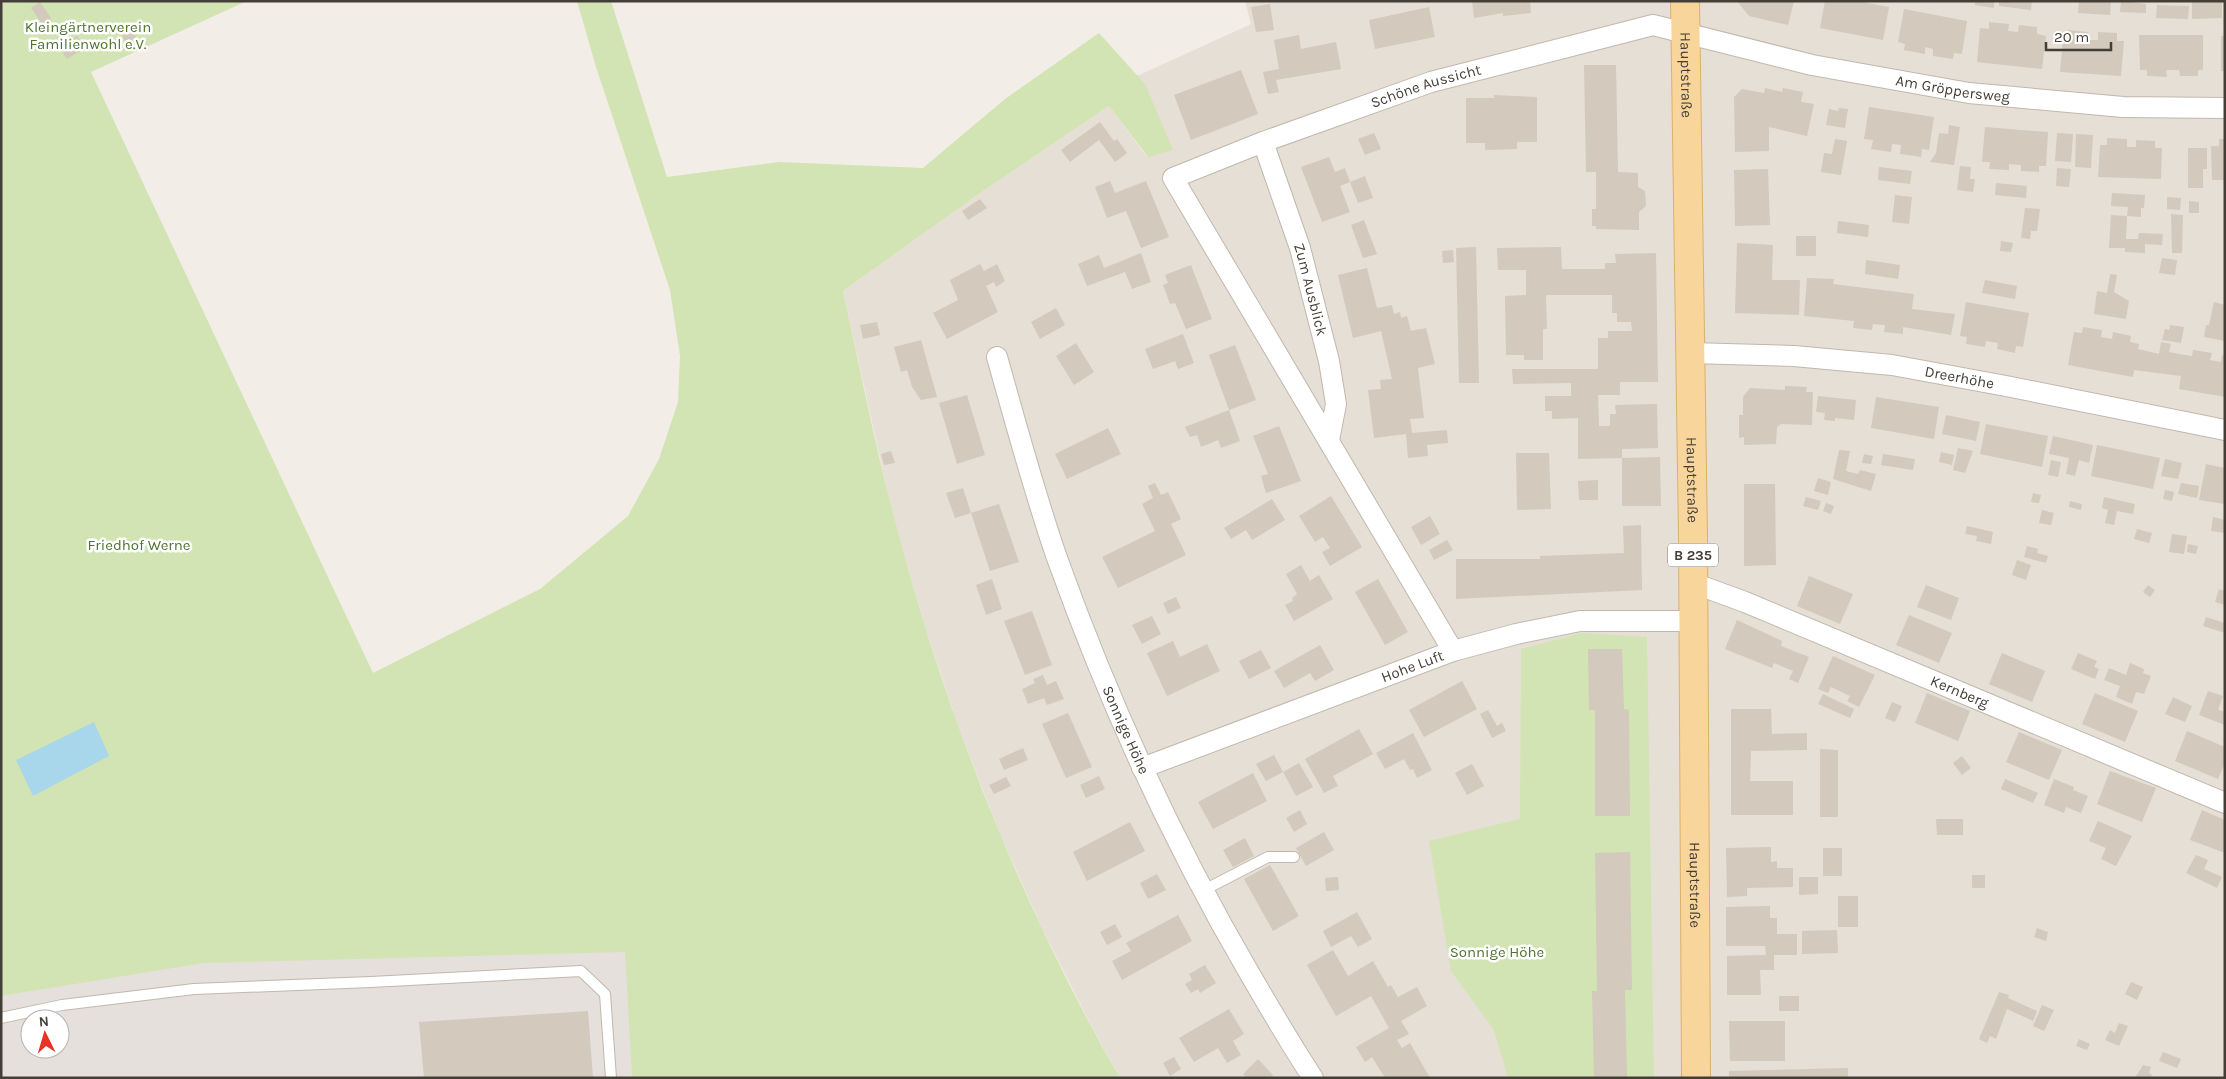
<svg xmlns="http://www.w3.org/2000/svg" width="2226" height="1079" font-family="Karla,sans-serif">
	<rect width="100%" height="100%" fill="#f2eee7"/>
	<path fill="#e6dfd6" d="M1245,1H2225V1078H1120L1091,1025L1041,926L998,829L959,728L925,626L894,521L843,291L986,189L1109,106L1147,157L1145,84L1137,76L1251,24Z"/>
	<path fill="#e5e0dc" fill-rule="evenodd" d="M756,502L768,553L972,1078H1V875L744,511ZM30,1019H60V1049H30Z"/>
	<path fill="#d2e4b3" d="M1,1H247L91,72L373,673L540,589L628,516L659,459L678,402L680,356L670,290L596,67L577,1H611L667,177L779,162L923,168L1005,99L1099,33L1145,84L1173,150L1148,157L1109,106L986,189L843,291C860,368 875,445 895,521C946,715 1020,904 1120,1078H632L625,952L204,963L1,996Z
		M1582,633L1647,637L1654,1078H1508L1494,1030L1451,971L1429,841L1520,819L1521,649Z"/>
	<path fill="#a8d6eb" d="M94,722L109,756L33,796L16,760Z"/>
	<path fill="#d3c9bd" d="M1472,1H1530L1531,13L1503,16V13L1474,18Z
		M1737,1H1794L1788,25L1749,16Z
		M1825,1H1857L1889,7L1883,40L1820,28Z
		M1975,1H1994V8L1975,5Z
		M1999,1H2032L2031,10L1999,6Z
		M2079,1H2111L2110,15L2078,13Z
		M2121,1L2146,4V13L2120,12Z
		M2192,1H2222V18L2192,19Z
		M40,2L51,18L42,24L31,8Z
		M1270,4L1274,30L1256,32L1251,7Z
		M2157,5L2189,6L2188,19L2156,18Z
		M1429,7L1435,37L1375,49L1369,20Z
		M1904,9L1967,21L1962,54L1954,53L1953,59L1933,56V49L1925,47V54L1904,50L1905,44L1898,42Z
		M1989,22L2009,24L2008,31L2018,32L2019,25L2037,27V34L2046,36L2042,69L1977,62L1980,28L1989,29Z
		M132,30L138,41L128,46L122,36Z
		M2068,30L2088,32V40H2098V32L2117,33V41H2124L2121,76L2060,72L2063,38H2068Z
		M1299,35L1301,49L1336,42L1341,69L1276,80L1279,92L1268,94L1263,72L1279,69L1274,40Z
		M2139,35H2203V70H2198V76H2180L2179,70H2166L2167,77L2147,76V70H2140Z
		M77,36L85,48L67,59L59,47Z
		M2221,36H2225V71H2221Z
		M1584,65H1616L1618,172L1638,173V187L1645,191L1646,206L1639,212V230L1596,229V226H1592V209H1596V172H1586Z
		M1241,70L1258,114L1191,140L1174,95Z
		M1765,88L1782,92L1783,88L1803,92L1801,102L1814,104L1807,136L1769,127V151L1735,152L1734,97L1742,89L1764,93Z
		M1494,95L1537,97V142H1517V149L1485,150V143H1466V98H1494Z
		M1869,107L1934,117L1929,150L1922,149L1921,157L1900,154L1901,145L1892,144L1891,152L1871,149L1873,140L1864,139Z
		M1839,108L1848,109L1845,128L1826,125L1829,109L1838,111Z
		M1100,122L1114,141L1117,139L1127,153L1115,162L1099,140L1070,162L1061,150Z
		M1949,125L1960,127L1954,165L1930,162L1936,153L1939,133L1948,134Z
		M1985,127L2048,132L2046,166H2039V172L2021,171V165L2009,164V170L1989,169L1990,162H1982Z
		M1374,133L1381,149L1365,155L1358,139Z
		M2057,133L2073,134L2071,162L2055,161Z
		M2076,134L2093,135L2091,168L2075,167Z
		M2107,138L2127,139V147H2136V140L2155,141V148H2162L2161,179L2098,177L2100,145H2107Z
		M1835,139L1847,141L1841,175L1821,172L1824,153L1832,154Z
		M2219,139H2225V180H2212L2211,146H2219Z
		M2188,148H2207V169H2203V188H2188Z
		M1329,157L1335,172L1345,168L1350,182L1340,186L1350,212L1322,222L1301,167Z
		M1960,166L1971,167L1970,179H1975L1973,192L1957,190Z
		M1879,167L1912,171L1910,184L1878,180Z
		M2057,168L2071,169L2069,187L2056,186Z
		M1768,169L1770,225L1735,226L1734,170Z
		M1365,176L1373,198L1358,203L1350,182Z
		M1110,181L1115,193L1146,181L1169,237L1141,248L1126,211L1107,218L1095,187Z
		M1996,183L2027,186L2026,198L1995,195Z
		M2112,193L2145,195L2144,208H2141V217L2127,216L2128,207L2111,206Z
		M1895,195L1912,197L1909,224L1892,222Z
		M2167,197L2181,198L2180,210L2167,209Z
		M980,199L987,208L968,220L962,211Z
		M2189,201L2199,202V213H2189Z
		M2025,208L2040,209L2037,231H2031L2030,239L2021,238Z
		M2171,214L2183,215L2182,253H2172Z
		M2111,215L2127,216L2126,239H2138L2139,233L2163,234L2162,245L2145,244V253L2125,252V248H2109Z
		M1364,220L1377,254L1363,258L1351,225Z
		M1838,221L1869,225L1868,237L1837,233Z
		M1796,236H1816V256H1796Z
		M2001,241L2013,243L2011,252L2000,251Z
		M1737,243L1773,245L1772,280H1800L1799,315L1735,313Z
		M1476,247L1479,383H1459L1456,248Z
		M1561,247L1562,269H1605V263H1616L1615,254L1656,253L1658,382H1620V395H1598L1599,426H1610V414H1616L1615,405L1657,404L1658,448L1622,449V458L1578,459V418L1552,419V411H1545V396H1571V383L1513,384L1512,369H1598V338H1608V331H1632L1631,322H1617V313H1612V295H1546L1547,329H1543V360H1524V355H1506L1505,296L1526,295V270H1498L1497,248Z
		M1453,250L1454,262L1443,263L1442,251Z
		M1141,253L1151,282L1132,289L1125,272L1087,286L1078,264L1099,255L1104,268Z
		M2162,258L2177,260L2175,275L2159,273Z
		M1866,260L1900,265L1898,279L1865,274Z
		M980,264L984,271L997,264L1005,281L996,287L994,282L986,286L998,312L947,339L933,313L958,300L950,280Z
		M1191,265L1212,319L1186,329L1175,303L1170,304L1163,285L1168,283L1165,275Z
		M1367,268L1377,308L1392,305L1394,314L1400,312L1401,318L1407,316L1411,331L1426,328L1435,364L1418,368L1424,418L1410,419L1412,433L1447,430L1448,443L1427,445L1428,456L1408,458L1406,434L1374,438L1368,390L1381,389L1380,380L1392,379L1381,331L1353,338L1338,275Z
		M2110,274L2117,275L2114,292L2129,301L2126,319L2094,314L2097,291L2107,293Z
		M1807,278L1834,279L1833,284L1914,294L1912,309L1955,314L1951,335L1903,327V334L1884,332L1885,325L1873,324L1872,330L1853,328L1854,321L1804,316Z
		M1985,280L2017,286L2015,299L1982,293Z
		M1966,302L2029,313L2023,347L2016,346L2015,353L1997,349L1998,343L1986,341L1985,347L1966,344L1967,337L1960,336Z
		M2214,302L2225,305V341L2204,337L2206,325H2209Z
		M1056,308L1065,325L1040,339L1031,322Z
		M877,322L880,335L863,339L860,325Z
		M2170,325L2184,327L2181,343L2162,340L2165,329L2169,330Z
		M2083,327L2102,330L2101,337L2112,339L2113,332L2131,336L2130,342L2139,344L2138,349L2159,354L2161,342L2171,344L2169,352L2185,355L2192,356L2193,350L2212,353L2210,360L2221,362L2222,355L2225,356V397L2179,389L2181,376L2134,370L2133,377L2068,365L2074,332L2082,333Z
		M1183,334L1194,363L1178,369L1175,361L1153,369L1145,349Z
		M921,340L937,397L921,400L912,387L907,370L901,372L894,347Z
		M1076,343L1094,372L1074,385L1056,356Z
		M1235,345L1256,400L1229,410L1209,355Z
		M1785,386L1807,387L1806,392H1813L1812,425L1781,424L1777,427L1776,444L1744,445V437L1739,438V415H1743V397L1750,388L1785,390Z
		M967,395L985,455L957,464L939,403Z
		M1818,396L1856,400L1854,420L1835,418V421L1824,420L1825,413L1816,412Z
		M1876,397L1939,407L1934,439L1871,428Z
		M1229,410L1240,441L1221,448L1218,440L1201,447L1197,435L1190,437L1185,427Z
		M1946,415L1980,422L1976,441L1942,434Z
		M1986,424L2048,436L2042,467L1980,454Z
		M1279,426L1301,481L1266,493L1261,476L1268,474L1253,436Z
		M1108,428L1121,454L1067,479L1055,454Z
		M2053,436L2093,445L2089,463L2079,460L2075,476L2066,474L2069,458L2049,454Z
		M2097,445L2160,458L2153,489L2091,476Z
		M1958,448L1973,451L1965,473L1953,470Z
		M1839,450L1850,451L1846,471L1858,474L1860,470L1876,474L1871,491L1833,479Z
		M891,451L895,463L884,465L881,454Z
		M1941,452L1954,455L1952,465L1939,462Z
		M1516,453H1549L1551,509L1517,510Z
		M1864,454L1873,456L1871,464L1862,463Z
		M1883,454L1915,459L1913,470L1881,465Z
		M1660,457L1661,506H1622V458Z
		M2165,459L2182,463L2178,479L2161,476Z
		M2051,460L2061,462L2058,477L2048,475Z
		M2206,464L2225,468V504L2199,500Z
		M1818,478L1831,482L1828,495L1814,491Z
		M1598,480V500H1579L1578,481Z
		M1155,483L1161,495L1168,492L1181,519L1171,524L1186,555L1118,588L1102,557L1155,531L1142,504L1153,498L1148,486Z
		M2181,483L2199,486L2197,498L2178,494Z
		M1744,484H1775L1776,565L1744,566Z
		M963,488L971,513L999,504L1019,562L990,571L971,513L955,518L946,493Z
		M2165,490L2174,492L2172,501L2163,499Z
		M2033,493L2041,495L2039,503L2031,502Z
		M1331,496L1362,547L1330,566L1322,552L1330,548L1323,537L1315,542L1299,516Z
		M1806,497L1821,501L1818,510L1803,506Z
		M2104,497L2135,504L2133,514L2117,511L2114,525L2105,523L2108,510L2102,508Z
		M1272,499L1285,520L1252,540L1246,530L1231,539L1224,528Z
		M2070,501L2082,504L2081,510L2069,507Z
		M1826,503L1834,506L1831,514L1823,511Z
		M2042,510L2054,513L2051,525L2039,523Z
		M1430,516L1440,534L1421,545L1411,527Z
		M2213,517L2225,520V533L2211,531Z
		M1641,525L1642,590L1456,599V559H1540V556L1624,553L1623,526Z
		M1967,526L1993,532L1991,544L1976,541L1977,536L1965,534Z
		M2137,529L2152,533L2149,543L2134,539Z
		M2172,534L2187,536L2184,554L2169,552Z
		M1447,540L1453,550L1434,560L1429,550Z
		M2188,544L2198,546L2196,554L2187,552Z
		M2027,546L2038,549L2037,553L2048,556L2046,563L2024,557Z
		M2017,560L2031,565L2026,580L2012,575Z
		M1301,565L1310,581L1319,575L1333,599L1294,621L1285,605L1293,601L1292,598L1297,594L1286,574Z
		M1809,576L1853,594L1840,624L1797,606Z
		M992,579L1002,609L986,615L976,585Z
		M1378,579L1408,632L1385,645L1355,592Z
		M1926,585L1959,598L1951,620L1917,607Z
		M2148,585L2155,590L2150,597L2143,592Z
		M2219,589L2225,591V605L2215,602Z
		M1176,597L1181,608L1168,614L1163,603Z
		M1032,611L1052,665L1025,675L1004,621Z
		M1909,615L1952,633L1939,663L1896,645Z
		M1152,616L1161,634L1142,644L1132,625Z
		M2206,617L2225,623V633L2203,626Z
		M1737,620L1782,641L1781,646L1809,657L1798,683L1789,679L1793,671L1774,663L1772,668L1725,649Z
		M1173,641L1180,657L1207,644L1220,671L1167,696L1147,653Z
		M1320,645L1334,670L1315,681L1310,673L1284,688L1274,671Z
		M1588,649H1622L1624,709L1629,710L1630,816H1595V710H1589Z
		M1261,650L1271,668L1249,679L1239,661Z
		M2002,653L2045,671L2032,702L1989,684Z
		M2078,653L2097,661L2094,667L2099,669L2095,679L2071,669Z
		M1833,656L1875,675L1859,707L1847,701L1850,696L1831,687L1828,693L1818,689Z
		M2130,663L2144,669L2143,673L2151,676L2144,694L2136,692L2132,704L2116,697L2120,686L2104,680L2109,668L2126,675Z
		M1043,675L1047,685L1056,681L1064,699L1047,705L1044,698L1028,704L1022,689L1035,683L1033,679Z
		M1462,681L1477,709L1424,737L1409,710Z
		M2208,691L2223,696L2218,710L2225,712V725L2199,715Z
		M1927,693L1970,711L1958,741L1915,723Z
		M2095,693L2138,711L2125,742L2082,724Z
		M1823,694L1854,709L1850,718L1818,704Z
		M2173,697L2192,706L2185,722L2165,714Z
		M1892,702L1902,706L1895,722L1885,718Z
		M1731,709H1771L1772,734L1807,733V750L1751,751L1750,781H1793V815H1731Z
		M1488,710L1497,726L1502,723L1506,731L1492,738L1480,714Z
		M1068,713L1092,767L1066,778L1042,724Z
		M1359,729L1373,754L1333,776L1338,786L1324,793L1305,759Z
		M2187,731L2225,747V763L2218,779L2175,761Z
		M2019,732L2062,750L2049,780L2006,762Z
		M1413,733L1432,770L1417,778L1413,769L1410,770L1404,759L1385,769L1376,753Z
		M1023,748L1028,760L1004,770L999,759Z
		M1820,749L1838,750V817H1820Z
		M1274,755L1283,772L1266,781L1256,764Z
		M1962,756L1971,768L1962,775L1953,763Z
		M1299,763L1313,787L1296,796L1283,772Z
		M1472,764L1484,786L1467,795L1455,773Z
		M2110,771L2156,788L2142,822L2097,804Z
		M1253,773L1267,801L1213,829L1198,802Z
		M1099,776L1105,789L1086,798L1080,785Z
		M1006,777L1011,786L994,794L989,785Z
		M2005,779L2038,793L2033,803L2001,789Z
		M2054,779L2074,787L2073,790L2088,796L2081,813L2066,807L2064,813L2044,805Z
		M1300,810L1307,824L1294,832L1286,818Z
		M2202,810L2225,820V853L2190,840Z
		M1936,819H1963V835H1937Z
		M2098,821L2132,836L2116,866L2101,859L2106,848L2089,841Z
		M1130,822L1145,851L1087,881L1073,852Z
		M1324,832L1334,850L1306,866L1296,848Z
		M1245,838L1254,856L1233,867L1223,850Z
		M1771,847V862L1777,861V868H1793V887L1747,888V896L1727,897L1726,848Z
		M1823,848H1842V876H1823Z
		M1630,852L1632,990H1625L1627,1078H1594L1592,991H1597L1595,853Z
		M2196,855L2208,860L2204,869L2222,877L2217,888L2186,873Z
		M1270,865L1299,916L1273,931L1244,879Z
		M1157,874L1166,890L1148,899L1140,883Z
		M1972,875H1985V888H1972Z
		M1338,877L1339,890L1326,891L1325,878Z
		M1799,877H1818V894L1799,895Z
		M1838,896H1858V927H1838Z
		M1770,906V918H1777V934H1797V955H1774V970H1760L1761,995H1727V956L1766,955L1765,946H1726V907Z
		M1357,912L1372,939L1358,947L1351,936L1331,947L1323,931Z
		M1178,915L1192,941L1122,980L1112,961L1131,951L1126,943Z
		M1115,924L1122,937L1107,945L1100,932Z
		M2037,928L2048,932L2046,941L2034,937Z
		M1837,930L1838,953L1802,954V931Z
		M1333,950L1348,976L1373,961L1388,987L1391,985L1398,997L1417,987L1427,1006L1401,1021L1409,1034L1397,1040L1402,1048L1410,1043L1430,1078H1385L1372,1057L1365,1062L1356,1047L1389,1028L1371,996L1336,1016L1307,965Z
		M1205,965L1216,983L1200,993L1198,989L1191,993L1185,984L1192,980L1189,974Z
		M2131,982L2143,987L2137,1000L2125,994Z
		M1999,992L2009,995L2008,998L2037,1011L2033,1021L2007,1009L1996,1039L1990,1036L1987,1043L1979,1039Z
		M1779,996H1799V1011H1779Z
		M2042,1005L2054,1010L2044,1031L2033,1026Z
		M1229,1009L1244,1034L1233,1041L1241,1055L1227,1063L1218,1048L1194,1062L1179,1038Z
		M588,1011L593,1078H424L419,1022Z
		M1729,1021H1785V1061H1730Z
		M2119,1023L2128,1026L2119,1046L2105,1040L2110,1030L2115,1033Z
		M2079,1039L2090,1044L2087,1050L2076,1046Z
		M2163,1052L2181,1059L2177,1068L2159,1061Z
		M1174,1057L1181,1069L1170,1076L1163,1063Z
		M1258,1059L1273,1075L1271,1078H1247L1243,1074Z
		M2143,1065L2151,1067L2149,1073L2152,1075L2150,1078H2135Z
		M1848,1068V1078H1729V1071Z"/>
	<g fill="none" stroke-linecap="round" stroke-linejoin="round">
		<defs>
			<path id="service" d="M1204,890L1268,857H1294
				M1,1018L62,1005L194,989L371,982L581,971L605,994L611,1078"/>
			<g id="minor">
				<path id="s1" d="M1263,142L1300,248L1329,361L1336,404L1329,440"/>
				<path id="s2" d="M1690,353L1794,356L1892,365L2006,386L2225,430"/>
				<path id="s3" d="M997,357C1016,424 1034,492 1057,558C1109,703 1173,843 1251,976C1271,1010 1291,1045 1313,1078"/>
				<path id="s4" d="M1693,583L1745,602L2225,803"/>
				<path id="s5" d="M1453,651L1173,178L1263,142L1431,82L1653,25L1812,65L1969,93L2123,107L2225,108"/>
				<path id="s6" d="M1142,768L1453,651L1516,634L1580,621H1693"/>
			</g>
			<g id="primary">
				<path id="s7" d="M1685,1L1693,537L1696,1078"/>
			</g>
		</defs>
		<use href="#service" stroke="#c0b8ad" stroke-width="12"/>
		<use href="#minor" stroke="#c0b8ad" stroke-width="22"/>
		<use href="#primary" stroke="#dcb06c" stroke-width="30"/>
		<use href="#service" stroke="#fff" stroke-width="10"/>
		<use href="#minor" stroke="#fff" stroke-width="20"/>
		<use href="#primary" stroke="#f7d59b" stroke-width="28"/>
	</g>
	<g text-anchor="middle" stroke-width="5" stroke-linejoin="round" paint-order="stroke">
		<rect fill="#fff" stroke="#7d7873" stroke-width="1" x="1668" y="543.5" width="50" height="23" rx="4"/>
		<g font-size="14" font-weight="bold" fill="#453e37">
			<text x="1693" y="560">B 235</text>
		</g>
		<g font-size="15" fill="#4e732e" stroke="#fff">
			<text x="88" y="32">Kleingärtnerverein<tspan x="88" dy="17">Familienwohl e.V.</tspan></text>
			<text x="139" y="550">Friedhof Werne</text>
			<text x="1497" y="957">Sonnige Höhe</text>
		</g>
		<g font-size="15" fill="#453e37" stroke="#fff">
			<text dy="5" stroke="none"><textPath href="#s7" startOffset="74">Hauptstraße</textPath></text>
			<text dy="5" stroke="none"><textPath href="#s5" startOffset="819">Schöne Aussicht</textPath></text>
			<text dy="5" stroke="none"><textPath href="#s5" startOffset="1361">Am Gröppersweg</textPath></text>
			<text dy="5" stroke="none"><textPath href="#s1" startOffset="155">Zum Ausblick</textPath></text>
			<text dy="5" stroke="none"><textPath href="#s2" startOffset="271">Dreerhöhe</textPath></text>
			<text dy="5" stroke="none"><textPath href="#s7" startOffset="479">Hauptstraße</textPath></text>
			<text dy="5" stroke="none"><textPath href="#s6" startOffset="289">Hohe Luft</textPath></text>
			<text dy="5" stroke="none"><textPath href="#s4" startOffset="288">Kernberg</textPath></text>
			<text dy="5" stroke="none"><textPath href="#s3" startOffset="395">Sonnige Höhe</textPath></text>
			<text dy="5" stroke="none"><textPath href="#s7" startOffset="884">Hauptstraße</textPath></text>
		</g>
	</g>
	<rect width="2226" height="1079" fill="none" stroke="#453e37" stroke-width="5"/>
	<g transform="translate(45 1034) rotate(355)"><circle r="24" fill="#ffffff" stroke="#b5b2af"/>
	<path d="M0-4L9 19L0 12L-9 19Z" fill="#eb3225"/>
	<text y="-8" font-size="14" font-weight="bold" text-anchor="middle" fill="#453e37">N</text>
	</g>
	<path d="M2046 42v8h65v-8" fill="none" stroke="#453e37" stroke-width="2.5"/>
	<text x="2054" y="42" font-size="15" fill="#453e37" stroke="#ffffff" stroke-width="4" paint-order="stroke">20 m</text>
</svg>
